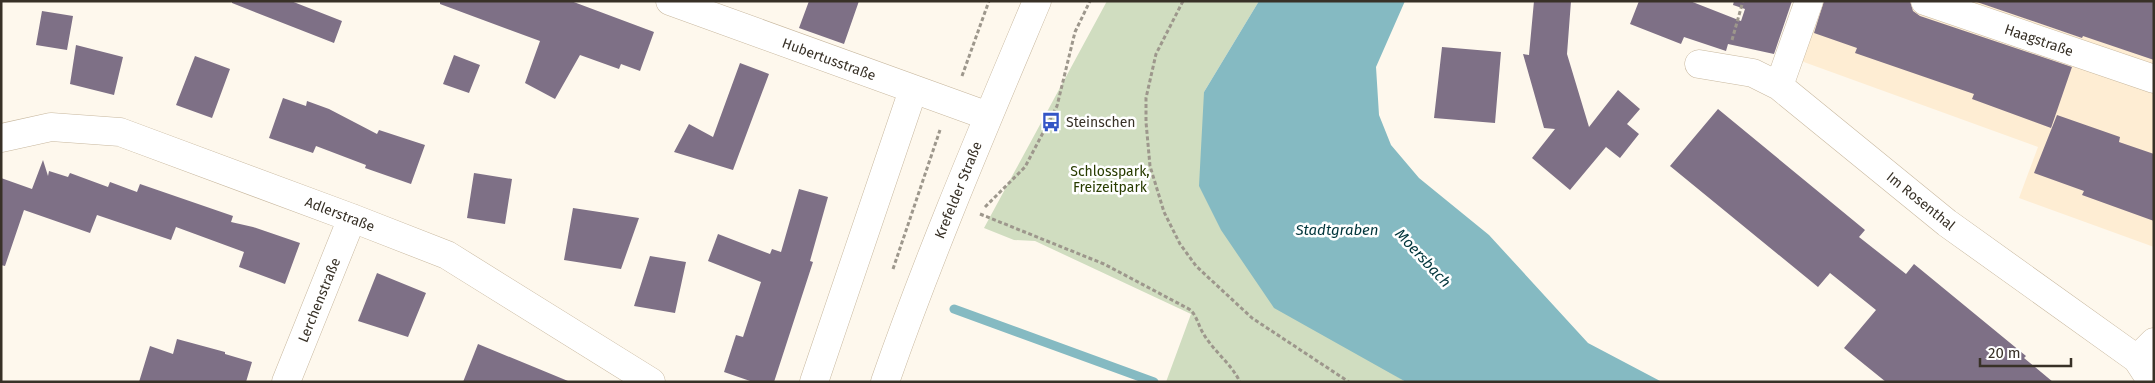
<svg xmlns="http://www.w3.org/2000/svg" width="2155" height="383" font-family="'Fira Sans',sans-serif">
	<rect width="100%" height="100%" fill="#fef8ed"/>
	<path fill="#feedd3" d="M1809,1H2154V247L2019,198L2038,147L1790,57Z"/>
	<path fill="#d0ddc0" d="M1107,1H1259L1204,92L1375,363L1406,382H1166L1191,314L1035,241L1014,240L984,228Z"/>
	<path fill="#85bac2" d="M1259,1H1405L1376,67L1379,115L1391,145L1419,178L1489,235L1588,343L1662,382H1406L1274,308L1221,230L1199,186L1204,92Z"/>
	<g fill="none" stroke-linecap="round" stroke-linejoin="round">
		<path stroke="#85bac2" stroke-width="9" d="M954,309L1154,382"/>
	</g>
	<path fill="#7e7086" d="M232,1H291L342,21L334,43L232,3Z
		M440,1H571L654,32L640,71L621,64L619,69L580,55L555,99L525,83L540,41L440,4Z
		M809,1H859L844,44L799,28Z
		M1534,1H1571L1567,54L1589,127L1618,90L1640,109L1627,124L1639,134L1620,158L1606,147L1570,190L1532,158L1555,129L1544,128L1523,54L1529,55Z
		M1639,1H1690L1741,21L1745,9L1733,5L1734,1H1792L1774,54L1728,44L1726,51L1684,37L1681,44L1630,24Z
		M1824,1H1910L1913,11L1920,16L2072,67L2051,128L1972,99L1974,94L1855,53L1857,48L1814,33Z
		M1974,1H2154V60L2083,36L2082,38Z
		M42,11L73,16L67,50L36,45Z
		M76,45L123,57L114,95L70,84Z
		M1442,47L1501,52L1495,123L1434,118Z
		M454,55L480,65L469,93L443,84Z
		M195,56L230,69L212,118L176,105Z
		M740,63L769,74L733,170L674,152L689,124L713,137Z
		M283,98L306,106L307,101L329,109L377,134L379,130L425,145L411,184L365,168L366,165L316,146L313,153L269,138Z
		M1718,109L1865,230L1859,237L1906,274L1914,264L2026,356L2024,358L2053,382H1886L1844,348L1876,310L1830,273L1818,287L1670,166Z
		M2057,115L2120,137L2119,142L2154,154V221L2082,195L2084,191L2034,173Z
		M43,160L48,176L49,171L68,177L70,173L108,187L110,182L137,192L140,184L233,216L231,222L253,227L300,243L285,284L239,267L244,252L176,227L171,240L97,215L90,233L24,210L5,266L1,265V178L32,189Z
		M474,173L512,179L505,224L467,218Z
		M799,189L828,197L810,261L813,262L774,382H753L724,372L736,335L743,337L761,282L708,261L718,234L770,254L772,249L781,252Z
		M573,208L639,218L621,269L564,260Z
		M650,256L686,262L675,313L634,306Z
		M377,273L426,293L408,337L358,321Z
		M177,339L225,352V354L252,362L246,382H139L150,346L173,354Z
		M478,344L568,381V382H463Z"/>
	<g fill="none" stroke-linecap="round" stroke-linejoin="round">
		<defs>
			<path id="minor" d="M670,1L988,116
				M1925,1L2154,79
				M1699,64L1753,73L1779,86L1947,223L2137,359L2152,382
				M1779,86L1809,1
				M1,138L51,127L120,132L352,218L447,255L651,382
				M2137,359L2154,342
				M286,382L352,218
				M814,382L913,90"/>
			<path id="major" d="M885,382C930,253 984,127 1037,1"/>
		</defs>
		<use href="#minor" stroke="#c8b89f" stroke-width="29"/>
		<use href="#major" stroke="#c8b89f" stroke-width="29"/>
		<path stroke="#9d978c" stroke-width="3" stroke-dasharray="4 2.5" stroke-linecap="butt" d="M1183,1L1156,54L1146,98V122L1150,166L1164,212L1180,244L1196,266L1252,318L1349,382
			M1732,40L1743,1
			M962,76L989,1
			M985,207L1025,167L1057,106L1075,32L1090,1
			M980,214L1104,264L1189,309C1197,315 1198,325 1203,333C1213,351 1231,363 1240,382
			M893,269L940,130"/>
		<use href="#minor" stroke="#fff" stroke-width="28"/>
		<use href="#major" stroke="#fff" stroke-width="28"/>
	</g>
	<defs>
		<symbol id="bus-bare" viewBox="-9 -9 18 18"><path d="M-5-6H5V4H4V6H2V4H-2V6H-4V4H-5ZM-3.5-4V0h7V-4ZM-3.5 1.2v1.5H-2V1.2ZM2 1.2v1.5H3.5V1.2Z" fill="#3355c6" stroke="#fff" stroke-width="2.5" paint-order="stroke"/></symbol>
	</defs>
	<g fill-rule="evenodd">
		<use href="#bus-bare" x="1037" y="108" width="28" height="28"/>
	</g>
	<g text-anchor="middle" stroke-width="5" stroke-linejoin="round" paint-order="stroke">
		<g font-size="14" fill="#383127" stroke="#fff">
			<text transform="translate(2039 40) rotate(19)" y="5">Haagstraße</text>
			<text transform="translate(829 59) rotate(20)" y="5">Hubertusstraße</text>
			<text transform="translate(958 190) rotate(-68)" y="5">Krefelder Straße</text>
			<text transform="translate(1921 201) rotate(39)" y="5">Im Rosenthal</text>
			<text transform="translate(340 214) rotate(21)" y="5">Adlerstraße</text>
			<text transform="translate(319 300) rotate(-68)" y="5">Lerchenstraße</text>
		</g>
		<g font-size="14" fill="#383127" stroke="#fff" text-anchor="start">
			<text x="1066" y="127">Steinschen</text>
		</g>
		<g font-size="14" fill="#293c00" stroke="#fff">
			<text x="1110" y="176">Schlosspark,<tspan x="1110" dy="16">Freizeitpark</tspan></text>
		</g>
		<g font-size="15" font-style="italic" fill="#00353b" stroke="#fff">
			<text x="1337" y="235">Stadtgraben</text>
			<text transform="translate(1423 258) rotate(47)" y="5">Moersbach</text>
		</g>
	</g>
	<rect width="2155" height="383" fill="none" stroke="#383127" stroke-width="5"/>
	<path d="M1980 358v8h91v-8" fill="none" stroke="#383127" stroke-width="2.5"/>
	<text x="1988" y="358" font-size="15" fill="#383127" stroke="#ffffff" stroke-width="4" paint-order="stroke">20 m</text>
</svg>
